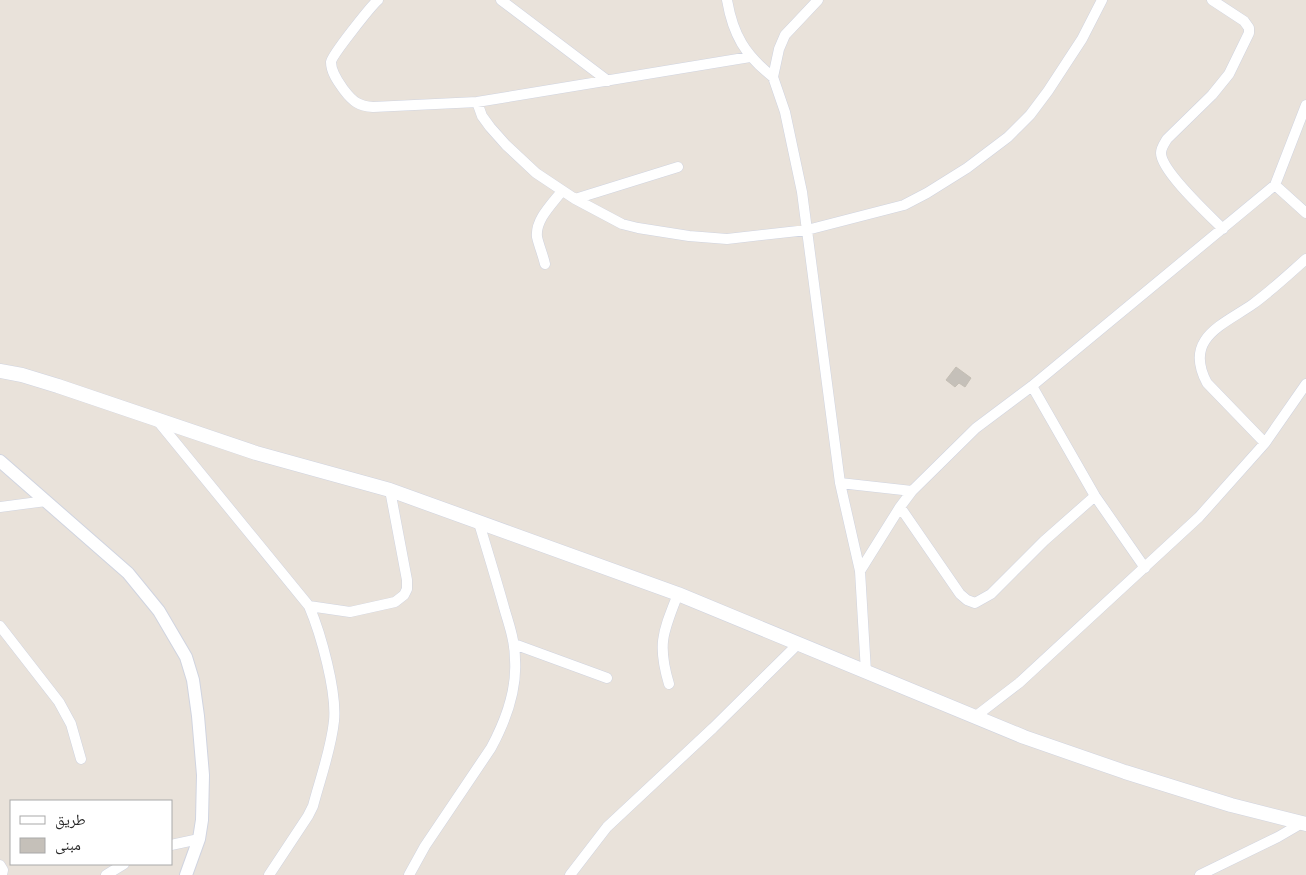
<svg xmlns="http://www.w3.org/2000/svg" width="1306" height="875" font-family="Figtree,'Noto Naskh Arabic',sans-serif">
	<rect width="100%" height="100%" fill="#e9e2da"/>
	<path fill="#c5c0b9" stroke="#c4beb4" d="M956,367L971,378L965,387L959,383L955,387L946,380Z"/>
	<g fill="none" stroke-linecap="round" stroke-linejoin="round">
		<defs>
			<path id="minor" d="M378,0C371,6 332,55 331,62C331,73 339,83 344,90C353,102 359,106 373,107L477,102L750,57
				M501,0L608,81
				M727,0C733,35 745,55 773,77
				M818,0L785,35L779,49L773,77L785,112L802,192L840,483L860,571L866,672
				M1212,0L1244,21L1249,28V33L1229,74L1212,95L1167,139C1164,144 1161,148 1161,153C1161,171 1209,215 1223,229
				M477,102L482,116L490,127L506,145L536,173L575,199L622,224L638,228L689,236L727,239L807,230L904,205L927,193L967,168L1008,137L1030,115L1048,91L1082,39L1102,0
				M1275,185L1306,213
				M575,199L678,167
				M545,264C543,255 539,246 537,237C535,220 552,204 562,191
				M1032,386L1095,496L1145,568
				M157,420L309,606C321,634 337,692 334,721C331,750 320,779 313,806L308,816L269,875
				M1265,443L1207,383C1183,338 1223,325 1253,304C1271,291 1289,274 1306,259
				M840,483L912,491
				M0,507L46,501
				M900,507L960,594L967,600L975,603L991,594L1044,541L1095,496
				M860,571L900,507L912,491L976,428L1032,386L1275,185L1306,105
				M309,606L350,612L395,602L404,595L407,589V580L390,490
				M0,626L59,702L71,724L81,759
				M514,644L607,678
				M669,684C657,644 663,632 678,594
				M976,716L1019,683L1199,517L1265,443L1306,384
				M171,845L199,839
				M0,865L3,870L2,875
				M106,875L124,864
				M409,875L425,846L491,748C505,722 517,689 515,660C515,643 510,627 505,611C497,582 488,553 479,523
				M570,875L607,827L713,728L798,644
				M1200,875L1278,837L1302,823"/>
			<path id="tertiary" d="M0,461L128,573L159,611L186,657L193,680L198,716L203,775L202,820L199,839L186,875"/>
			<path id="secondary" d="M0,371L22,375L58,386L256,453L390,490L678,594L1024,737L1125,772L1231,805L1306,824"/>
		</defs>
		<use href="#minor" stroke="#d0d4e0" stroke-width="11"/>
		<use href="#tertiary" stroke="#d0d4e0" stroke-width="14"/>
		<use href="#secondary" stroke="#d0d4e0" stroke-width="15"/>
		<use href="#minor" stroke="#fff" stroke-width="10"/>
		<use href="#tertiary" stroke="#fff" stroke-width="12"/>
		<use href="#secondary" stroke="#fff" stroke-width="14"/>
	</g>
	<rect x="10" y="800" width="162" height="65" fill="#ffffff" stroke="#a9a9a9"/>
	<rect x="20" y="816" width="25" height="8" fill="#ffffff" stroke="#a9a9a9"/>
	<text x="55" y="825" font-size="15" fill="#282828">طريق</text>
	<rect x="20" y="838" width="25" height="15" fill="#c5c0b9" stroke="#a9a9a9"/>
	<text x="55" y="850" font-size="15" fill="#282828">مبنى</text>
</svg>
